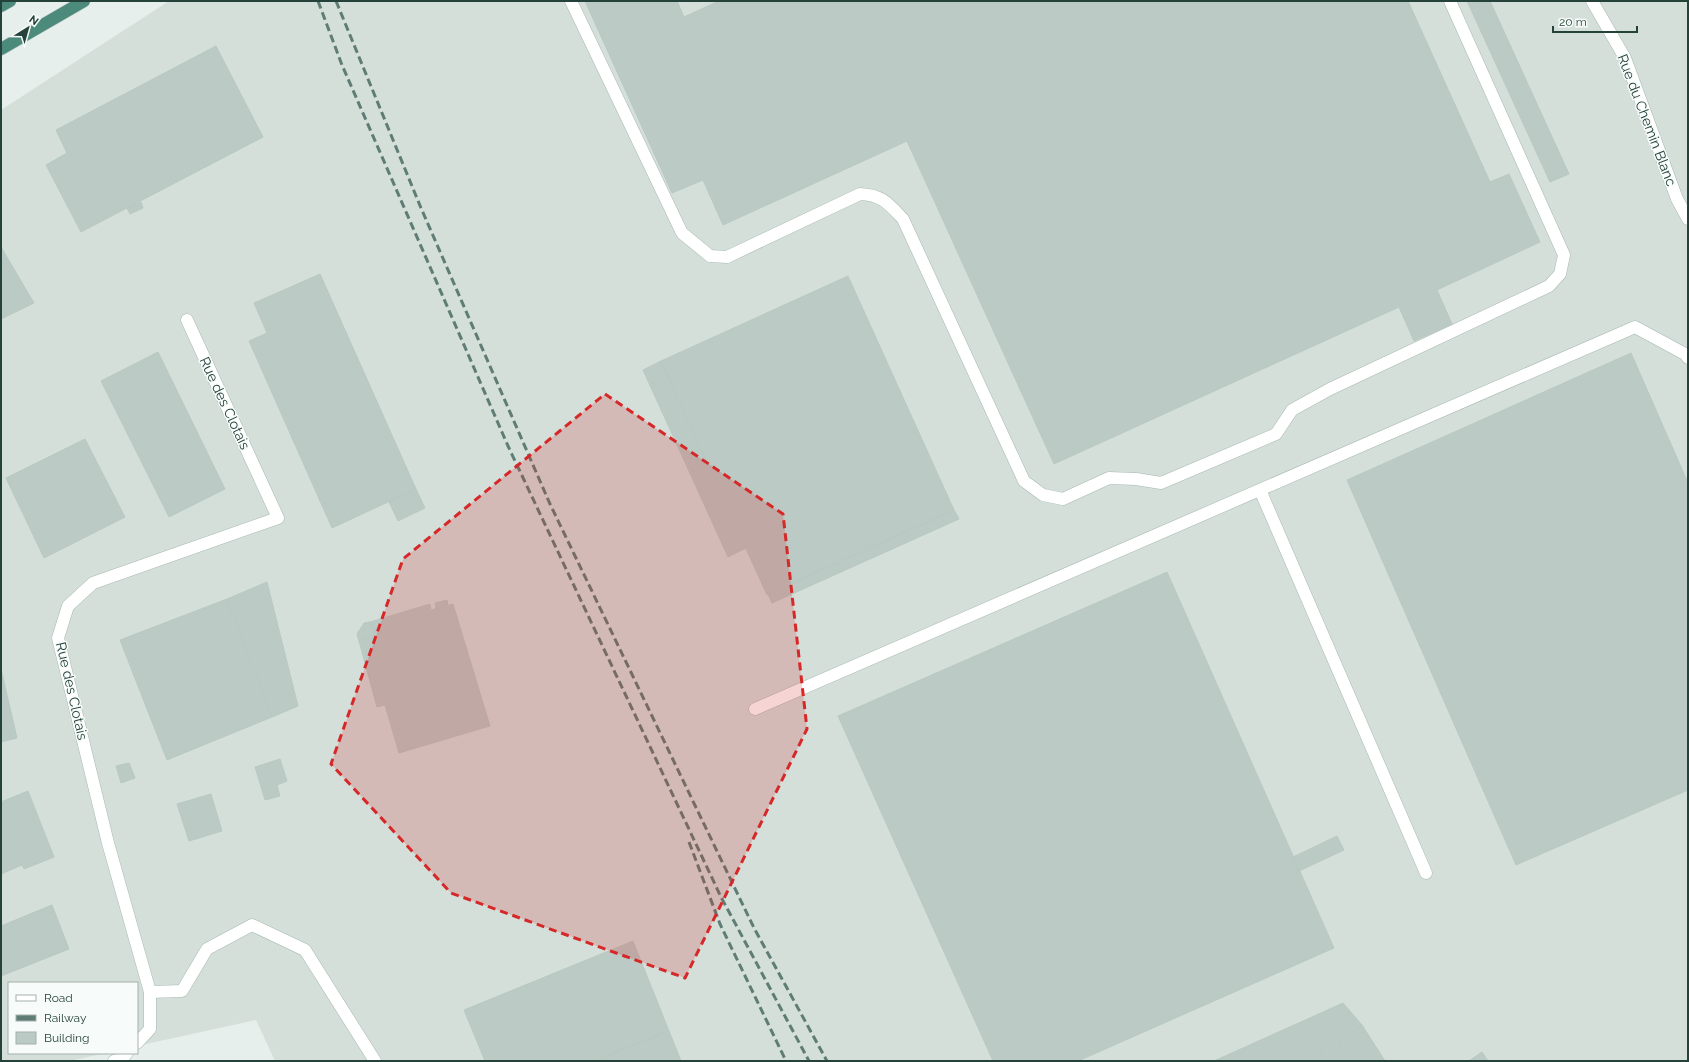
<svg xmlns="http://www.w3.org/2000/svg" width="1689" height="1062" font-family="Raleway,sans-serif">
	<rect width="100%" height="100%" fill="#e6efeb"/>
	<path fill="#d4dfda" d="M169,1H1688V1061H275L256,1020L137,1046V983H9V1053H106L70,1061H1V110Z"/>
	<path fill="#bbcac4" stroke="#b8c9c2" d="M585,1H677L684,17L719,1H1408L1490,182L1509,174L1540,242L1437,290L1452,324L1414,341L1399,307L1054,464L907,141L723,225L703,180L672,193Z
		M1467,1H1490L1569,174L1550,182Z
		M216,46L263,137L81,232L46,165L67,153L56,130Z
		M141,202L143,208L130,214L127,208Z
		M1,247L34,303L1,319Z
		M320,274L416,489L332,528L249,341L267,333L254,303Z
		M848,276L954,510L767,595L661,361Z
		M158,352L225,489L169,517L101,381Z
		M1631,353L1688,483V790L1516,865L1347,480Z
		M661,361L746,548L728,557L643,370Z
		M85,439L125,517L44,558L6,478Z
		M416,489L425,508L398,521L389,502Z
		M954,510L959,519L772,603L768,594Z
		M1167,572L1334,948L1078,1061H993L838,716Z
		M267,582L298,706L272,717L227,599Z
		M227,599L272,717L167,760L120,640Z
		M447,600L448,605L436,609L435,603Z
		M430,604L431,610L453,604L490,726L399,753L385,705L377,707L359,641L368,638L371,639L376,629L371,626L370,622Z
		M370,622L371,626L376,629L371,639L368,638L359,641L357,634L364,623Z
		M1,669L17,738L1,742Z
		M280,759L287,781L277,785L280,796L265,800L255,767Z
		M129,763L135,778L121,783L116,766Z
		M28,791L54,857L24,869L22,865L1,874V802Z
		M211,794L222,831L189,841L177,804Z
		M1337,836L1344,850L1299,871L1293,857Z
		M52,905L69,949L1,976V926Z
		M633,941L669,1031L594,1061H485L464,1010Z
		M1343,1003L1362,1025L1318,1061H1214Z
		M1362,1025L1385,1061H1318L1326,1056Z
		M669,1031L681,1061H594Z
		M1482,1052L1488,1061H1469Z"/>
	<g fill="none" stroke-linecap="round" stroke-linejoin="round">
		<defs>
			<path id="service" d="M571,1L682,233L710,256L727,257L860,194C882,195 888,203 903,219L1024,481L1043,495L1063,499L1109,478L1136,479L1161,483L1276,434L1292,410L1330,389L1549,286L1560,274L1564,255L1450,1
				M1260,490L1426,873
				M755,709L1635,327L1685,354L1688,358
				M150,992L182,991L207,949L252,925L305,950L375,1061"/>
			<path id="minor" d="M1592,1L1625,58L1677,199L1688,219
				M137,1043L150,1029V992L108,843L58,638L68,606L93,583L278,518L187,320
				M114,1061L123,1058L127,1053"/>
			<path id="trunk" d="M1,6L10,1
				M1,49L84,1"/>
		</defs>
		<use href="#service" stroke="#a8b8b2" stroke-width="13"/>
		<use href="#minor" stroke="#a8b8b2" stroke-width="13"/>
		<use href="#trunk" stroke="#c2cac8" stroke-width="13"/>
		<use href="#service" stroke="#fff" stroke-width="12"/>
		<use href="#minor" stroke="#fff" stroke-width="12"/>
		<use href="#trunk" stroke="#4c8a7c" stroke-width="12"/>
		<path stroke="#5f7d75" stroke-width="3" stroke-dasharray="8 4" stroke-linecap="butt" d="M318,1L342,65L508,446L721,897L809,1061
			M336,1L421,208L550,504L754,928L827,1061
			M689,842L720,924L786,1061"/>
	</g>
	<path fill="#d62828" fill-opacity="0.2" stroke="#d62828" stroke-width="3" stroke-dasharray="8 5" stroke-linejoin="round" d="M605,394L783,514L807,729L685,978L451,893L331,764L403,559Z"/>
	<g text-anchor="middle" stroke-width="3" stroke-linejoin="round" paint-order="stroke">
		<g font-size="14" fill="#24423a" stroke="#f7fbf9">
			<text transform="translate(1647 120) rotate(69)" y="5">Rue du Chemin Blanc</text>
			<text transform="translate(225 403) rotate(65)" y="5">Rue des Clotais</text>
			<text transform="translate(72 691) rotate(77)" y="5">Rue des Clotais</text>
		</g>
	</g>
	<rect width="1689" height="1062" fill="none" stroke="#24423a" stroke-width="4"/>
	<rect x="8" y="982" width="130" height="72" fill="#f7fbf9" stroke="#a3b1ad"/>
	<rect x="16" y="995" width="20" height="6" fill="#ffffff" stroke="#a3b1ad"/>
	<text x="44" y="1002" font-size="12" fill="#24423a">Road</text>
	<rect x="16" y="1015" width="20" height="6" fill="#5f7d75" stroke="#a3b1ad"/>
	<text x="44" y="1022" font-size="12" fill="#24423a">Railway</text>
	<rect x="16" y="1032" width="20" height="12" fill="#bbcac4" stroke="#a3b1ad"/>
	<text x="44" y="1042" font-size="12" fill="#24423a">Building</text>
	<g transform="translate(28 28) rotate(37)" stroke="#f7fbf9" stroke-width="3" paint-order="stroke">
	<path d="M0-3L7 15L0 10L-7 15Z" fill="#24423a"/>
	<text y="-6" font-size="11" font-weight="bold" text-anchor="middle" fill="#24423a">N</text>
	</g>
	<path d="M1553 26v6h84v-6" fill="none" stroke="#24423a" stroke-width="2"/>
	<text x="1559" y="26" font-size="12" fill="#24423a" stroke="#f7fbf9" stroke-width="3" paint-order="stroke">20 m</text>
</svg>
